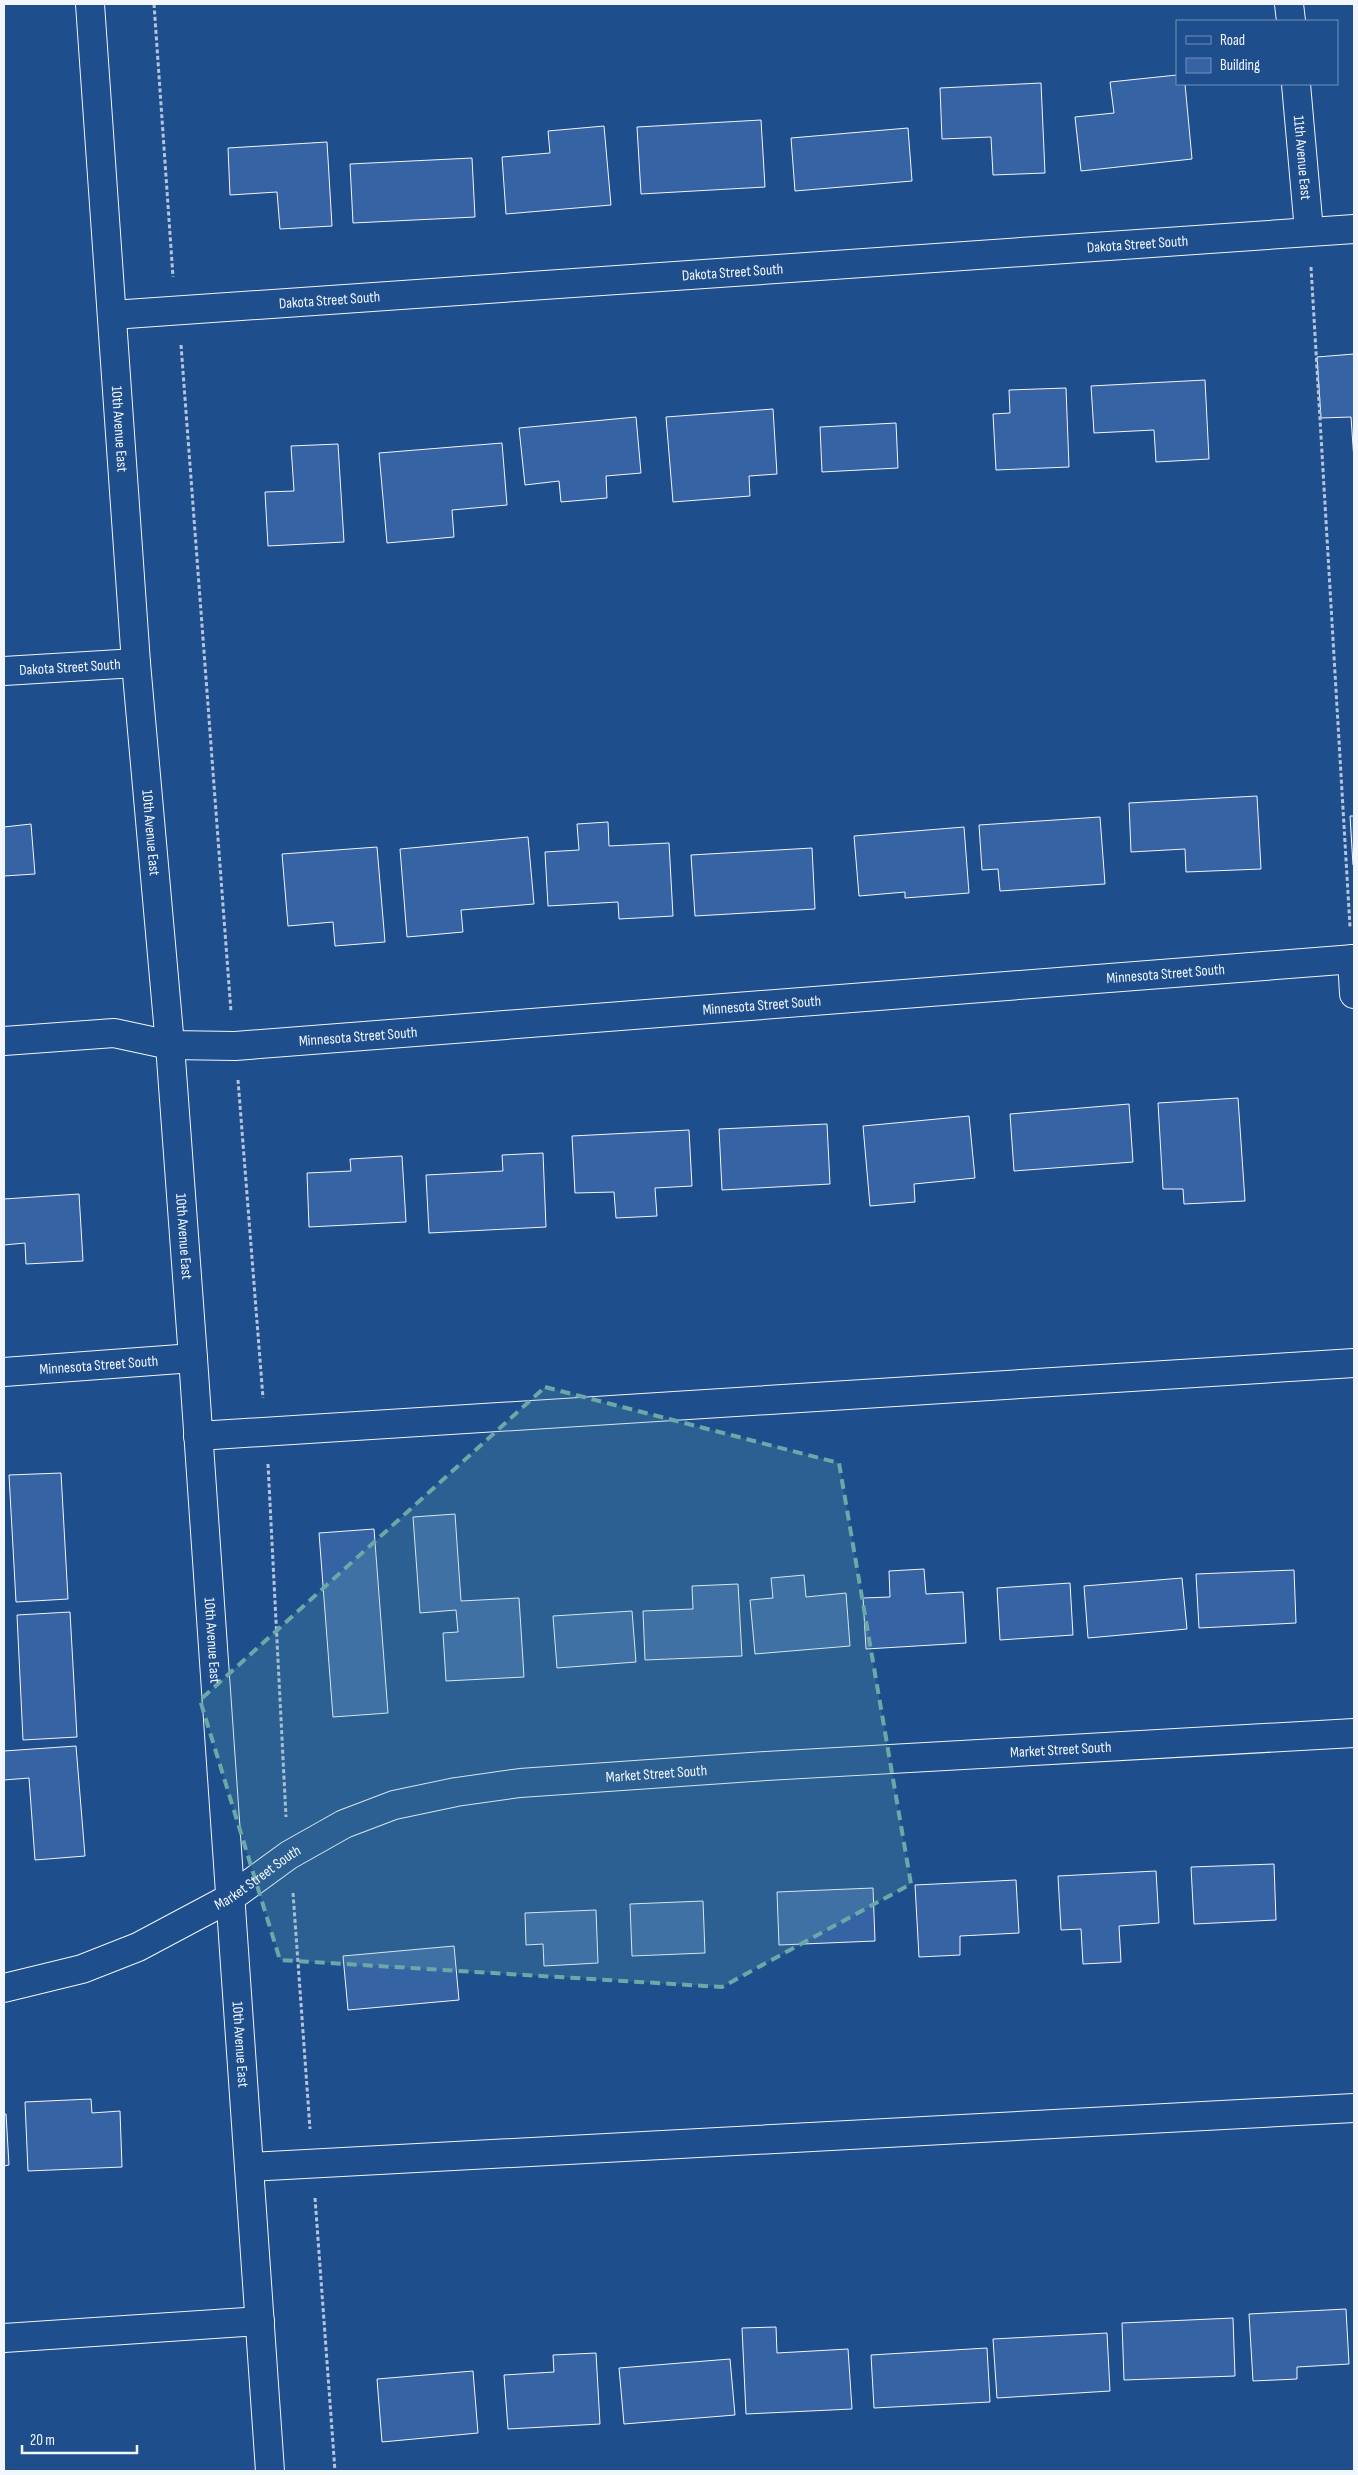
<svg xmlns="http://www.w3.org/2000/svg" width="1358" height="2475" font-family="'Sofia Sans Condensed',sans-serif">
	<rect width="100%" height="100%" fill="#1f4e8c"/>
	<path fill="#3563a3" stroke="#f2f6ff" d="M1177,75V84H1185L1192,159L1081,171L1075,117L1114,113L1110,82Z
		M1041,83L1045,173L993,175L991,137L942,139L940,88Z
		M761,120L765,187L641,194L637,127Z
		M604,126L611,205L506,214L502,157L550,153L548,131Z
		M908,128L912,181L795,191L791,138Z
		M327,142L332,226L280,229L277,192L230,195L228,148Z
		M472,158L475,217L353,223L350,164Z
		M1354,354V460L1351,417L1321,418L1317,357Z
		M1205,380L1209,459L1156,462L1154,430L1094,433L1091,386Z
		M1066,388L1069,467L996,470L993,414L1010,413L1009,390Z
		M773,409L777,474L749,476L750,496L673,502L666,417Z
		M636,417L641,473L606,476L607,498L561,502L559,481L525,485L519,428Z
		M896,423L898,468L822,472L820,427Z
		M502,443L507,505L452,510L454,537L387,543L379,453Z
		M338,444L344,542L268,546L265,492L294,491L291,446Z
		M1257,796L1261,869L1186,872L1185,849L1131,852L1129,803Z
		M1350,816H1354V865H1353Z
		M1100,817L1105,884L1000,891L998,869L982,870L979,825Z
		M608,822L609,846L669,843L673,916L619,919L618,902L548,906L545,852L579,850L577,824Z
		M31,824L35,874L4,876V827Z
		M964,827L969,893L905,898V892L859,896L854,836Z
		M528,837L534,904L461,910L463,932L407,937L400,849Z
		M377,847L385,942L335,946L333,922L288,926L282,854Z
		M812,848L815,909L695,916L691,855Z
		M1238,1098L1245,1201L1184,1204L1183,1189H1163L1158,1103Z
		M1129,1104L1133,1162L1014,1171L1010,1114Z
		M969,1116L975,1178L914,1184L915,1202L870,1206L863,1126Z
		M827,1124L830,1184L722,1190L719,1129Z
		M689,1130L692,1186L655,1188L657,1216L616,1218L614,1192L575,1193L572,1136Z
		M543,1153L546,1227L429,1233L426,1175L503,1171L502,1155Z
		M402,1156L406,1222L309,1227L307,1173L351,1171L350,1159Z
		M79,1194L83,1261L26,1264L25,1243L4,1245V1199Z
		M61,1473L68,1599L16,1602L9,1475Z
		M455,1514L461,1601L519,1598L524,1677L446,1681L443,1633L458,1632L456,1610L420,1613L413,1517Z
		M374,1529L388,1713L333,1717L319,1533Z
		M924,1569L926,1594L963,1592L966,1643L866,1649L863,1598L890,1597L889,1571Z
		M1294,1570L1296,1623L1199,1628L1196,1574Z
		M804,1575L806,1597L846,1593L850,1646L755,1654L750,1600L773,1598L771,1578Z
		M1182,1578L1187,1629L1088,1638L1084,1586Z
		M1070,1583L1073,1635L1000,1640L997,1588Z
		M738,1584L742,1656L645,1660L643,1611L693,1609L692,1586Z
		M632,1611L636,1662L557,1668L553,1616Z
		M70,1612L77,1737L23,1740L17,1615Z
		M76,1746L85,1856L35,1860L29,1778L4,1780V1751Z
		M1274,1864L1276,1920L1194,1924L1191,1867Z
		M1156,1871L1159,1923L1119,1926L1121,1962L1083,1964L1081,1929L1061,1930L1058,1876Z
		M1016,1880L1019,1933L960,1936V1955L919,1957L915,1885Z
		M873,1888L875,1941L779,1945L777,1892Z
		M703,1901L705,1953L632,1956L630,1904Z
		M596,1910L598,1963L544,1966L543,1944L526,1945L525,1913Z
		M454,1946L459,2000L348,2010L343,1956Z
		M91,2099L92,2113L120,2111L122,2167L28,2171L25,2102Z
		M4,2114H6L9,2165L4,2166Z
		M1346,2309L1349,2364L1297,2367V2379L1253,2381L1249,2314Z
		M1233,2318L1235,2376L1124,2380L1122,2323Z
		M776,2327L777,2353L848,2349L852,2409L746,2414L742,2328Z
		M1107,2333L1110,2391L997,2398L993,2339Z
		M987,2348L990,2402L874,2408L871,2355Z
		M596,2353L600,2424L508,2429L504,2375L554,2372L553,2355Z
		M730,2359L735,2415L624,2424L619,2368Z
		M473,2371L478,2433L382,2442L377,2379Z"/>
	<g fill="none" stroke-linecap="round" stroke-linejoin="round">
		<defs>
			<g id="minor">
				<path d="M1289,4L1291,21"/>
				<path id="s1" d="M1296,84L1309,231"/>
				<path id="s2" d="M112,315L1354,229"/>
				<path id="s3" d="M4,671L136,663"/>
				<path d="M1352,959L1354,994"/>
				<path id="s4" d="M4,1041L114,1033L170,1045L235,1046L1354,959"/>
				<path id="s5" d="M4,1372L193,1358"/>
				<path d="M198,1436L1354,1363"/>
				<path id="s6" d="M4,1988L82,1969L138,1947L230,1898L289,1855L344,1824L394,1805L456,1792L520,1783L766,1766L1354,1733"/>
				<path d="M249,2167L1354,2108"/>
				<path d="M4,2338L260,2321"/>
			</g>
			<g id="major">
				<path id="s7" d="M90,4L136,663L170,1045L193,1358L270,2471"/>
			</g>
		</defs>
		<use href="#minor" stroke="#f2f6ff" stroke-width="30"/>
		<use href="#major" stroke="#f2f6ff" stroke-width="30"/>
		<path stroke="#b3c4dc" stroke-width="3" stroke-dasharray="4 2.5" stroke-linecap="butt" d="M154,4L173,277
			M1311,267L1350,927
			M181,345L231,1012
			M238,1080L263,1398
			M268,1464L286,1817
			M293,1893L310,2129
			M315,2198L335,2471"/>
		<use href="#minor" stroke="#1f4e8c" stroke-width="28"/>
		<use href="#major" stroke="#1f4e8c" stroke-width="28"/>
	</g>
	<path fill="#6aa9a8" fill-opacity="0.2" stroke="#6aa9a8" stroke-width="4" stroke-dasharray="10 6" stroke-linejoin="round" d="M545,1387L839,1463L911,1884L722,1987L280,1960L200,1700Z"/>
	<g text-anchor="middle" stroke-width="4" stroke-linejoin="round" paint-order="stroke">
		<g font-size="15" fill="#f2f6ff" stroke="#1f4e8c">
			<text dy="5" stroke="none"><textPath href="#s1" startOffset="74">11th Avenue East</textPath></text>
			<text dy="5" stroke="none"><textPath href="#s2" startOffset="1028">Dakota Street South</textPath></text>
			<text dy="5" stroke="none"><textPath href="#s2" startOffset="622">Dakota Street South</textPath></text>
			<text dy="5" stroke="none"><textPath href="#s2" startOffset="218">Dakota Street South</textPath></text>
			<text dy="5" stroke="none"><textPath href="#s7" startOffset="426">10th Avenue East</textPath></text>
			<text dy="5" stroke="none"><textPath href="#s3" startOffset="66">Dakota Street South</textPath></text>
			<text dy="5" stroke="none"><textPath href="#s7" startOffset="831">10th Avenue East</textPath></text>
			<text dy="5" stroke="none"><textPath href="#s4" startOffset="1166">Minnesota Street South</textPath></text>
			<text dy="5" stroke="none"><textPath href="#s4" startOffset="761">Minnesota Street South</textPath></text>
			<text dy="5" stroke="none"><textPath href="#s4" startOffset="356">Minnesota Street South</textPath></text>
			<text dy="5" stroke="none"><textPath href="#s7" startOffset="1236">10th Avenue East</textPath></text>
			<text dy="5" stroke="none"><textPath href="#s5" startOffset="95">Minnesota Street South</textPath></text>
			<text dy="5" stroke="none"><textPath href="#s7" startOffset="1641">10th Avenue East</textPath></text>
			<text dy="5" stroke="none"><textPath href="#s6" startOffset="1104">Market Street South</textPath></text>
			<text dy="5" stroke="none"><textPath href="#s6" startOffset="699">Market Street South</textPath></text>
			<text dy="5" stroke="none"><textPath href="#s6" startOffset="279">Market Street South</textPath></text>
			<text dy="5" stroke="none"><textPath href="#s7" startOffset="2046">10th Avenue East</textPath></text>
		</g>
	</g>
	<rect width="1358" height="2475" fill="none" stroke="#f2f6ff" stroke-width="10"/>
	<rect x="1176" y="20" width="162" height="65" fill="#1f4e8c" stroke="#7391ba"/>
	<rect x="1186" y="36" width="25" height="8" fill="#1f4e8c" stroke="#7391ba"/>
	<text x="1220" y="45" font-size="15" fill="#f2f6ff">Road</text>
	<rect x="1186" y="58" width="25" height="15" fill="#3563a3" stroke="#7391ba"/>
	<text x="1220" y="70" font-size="15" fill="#f2f6ff">Building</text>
	<path d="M22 2445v8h115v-8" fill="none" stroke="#f2f6ff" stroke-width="2.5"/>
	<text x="30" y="2445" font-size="15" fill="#f2f6ff" stroke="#1f4e8c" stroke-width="4" paint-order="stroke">20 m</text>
</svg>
